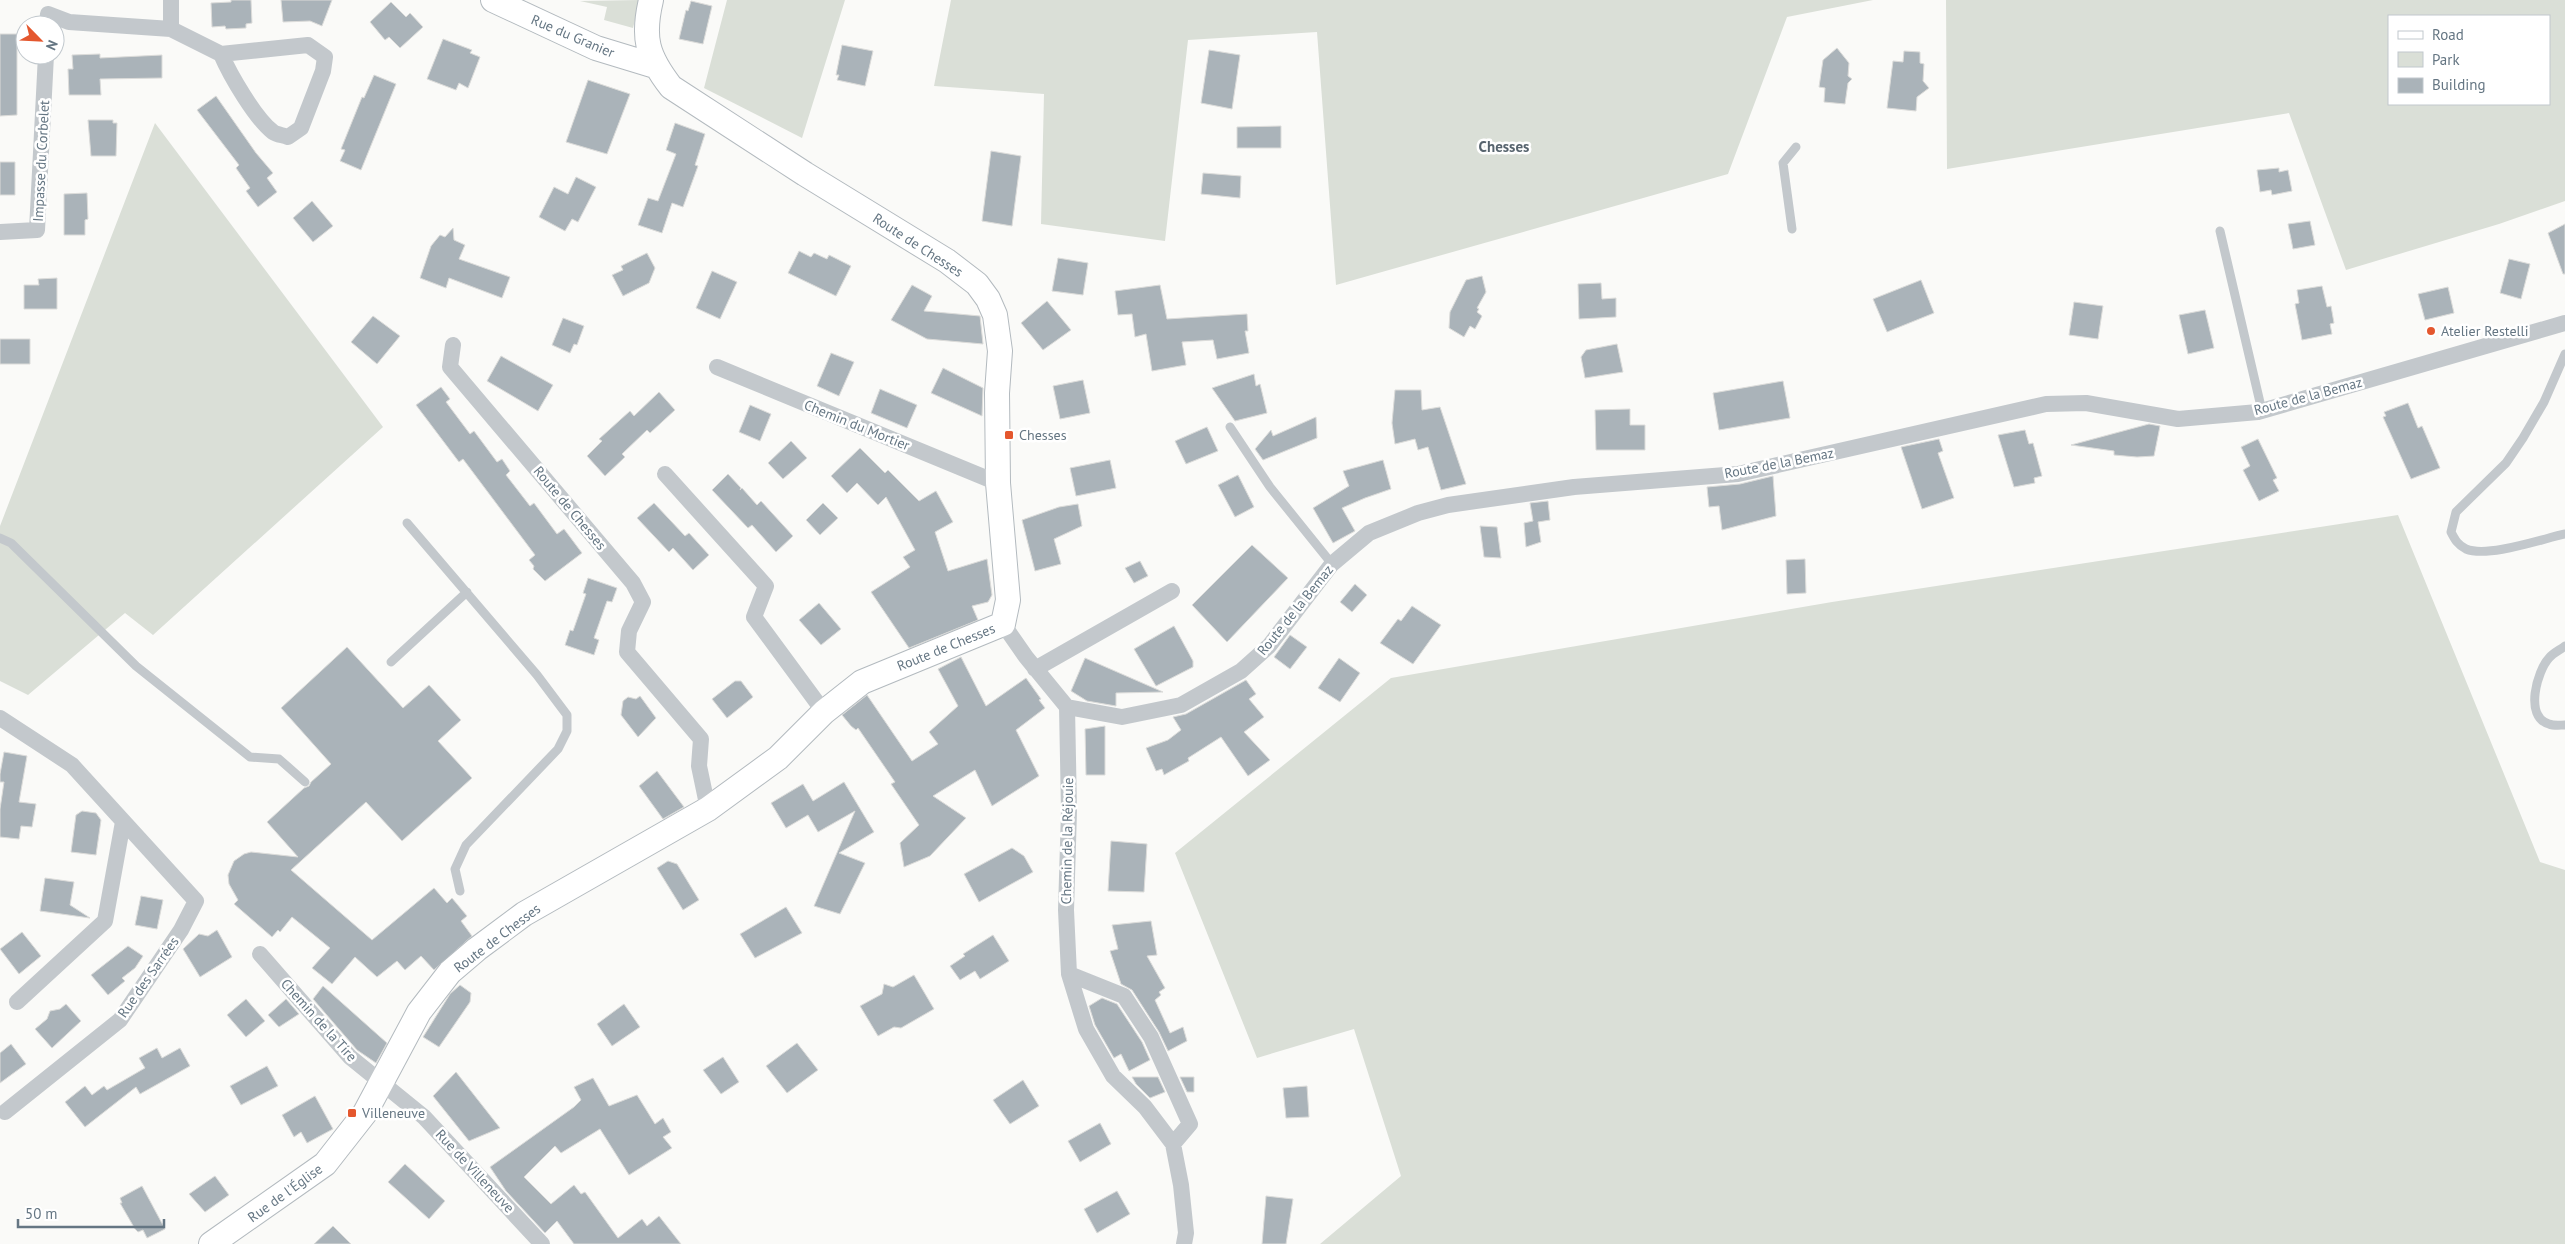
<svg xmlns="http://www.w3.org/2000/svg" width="2565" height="1244" font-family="'PT Sans',sans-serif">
	<rect width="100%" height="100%" fill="#fafaf8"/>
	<path fill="#dadfd7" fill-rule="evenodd" d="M640,0L633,28L604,20L607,7L580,1Z
		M727,0H845L802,138L704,88Z
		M951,0H1873L1787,17L1728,174L1336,285L1317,32L1188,40L1165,241L1041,224L1044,94L934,86Z
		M1946,0H2565V201L2499,224L2346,270L2289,113L1947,169ZM2389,16H2549V104H2389Z
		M155,123L383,427L153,635L125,613L28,695L0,681V526Z
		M2398,515L2540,862L2565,870V1244H1320L1401,1176L1354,1029L1257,1058L1175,853L1391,678L1832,602Z"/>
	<path fill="#aab3b9" stroke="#dcdcda" d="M231,0H251L252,23L246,24V28L226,29L225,26L212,27L211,3L231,2Z
		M281,0H332L322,26L310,21L283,22Z
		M691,1L712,6L703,44L679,39L686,10L688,11Z
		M391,2L406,17L410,13L423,27L400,48L389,37L385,40L370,22Z
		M0,34H17V115L0,116Z
		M443,39L472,50L470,53L480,57L468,88L459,83L456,90L427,79Z
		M842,45L873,51L865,86L837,80L839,75H836Z
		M1837,48L1849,63L1848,76L1852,79L1848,83L1845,104L1824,102L1825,88L1819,87L1823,60Z
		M1209,50L1240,55L1232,109L1201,103Z
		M1904,51L1920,52V63L1924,64L1923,81L1929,88L1917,97L1916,111L1887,108L1893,61L1903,62Z
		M100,54V58L162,55V78L100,79L101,95H69L68,69H73L72,55Z
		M374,75L396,84L361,170L340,161L345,150L341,149L362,97L364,98Z
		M588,80L630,94L607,154L566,142Z
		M216,96L256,153L273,173L267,178L277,192L258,207L246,191L250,188L236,168L239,165L197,110Z
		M88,120H113V123H117L116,156H91Z
		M675,123L705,134L695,165L698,166L683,207L672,203L662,233L638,225L648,198L658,201L676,154L666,150Z
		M1281,126V148H1237V127Z
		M991,151L1021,156L1012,226L982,221Z
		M0,162H15V195H0Z
		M2279,168V172L2288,170L2292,191L2272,195L2271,190L2260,192L2257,170Z
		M1203,173L1241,176L1240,198L1201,194Z
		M576,177L596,187L578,222L572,219L565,231L539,217L554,187L568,194Z
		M87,193L88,219L85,220V235H64V194Z
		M312,201L333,226L313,242L293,218Z
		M2310,221L2315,245L2293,249L2288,224Z
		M2565,224V274H2563L2548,233Z
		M453,228L454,240L465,245L459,259L510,277L502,298L449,278L446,288L420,278L431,246L440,235L445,237Z
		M799,251L811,257L814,253L827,259L829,255L851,266L836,296L788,273Z
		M647,253L655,268L649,283L623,296L612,275L623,270L621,266Z
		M1058,258L1088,263L1083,295L1052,291Z
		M2509,259L2530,264L2521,299L2500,293Z
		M712,271L737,282L720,319L696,308Z
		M1482,276L1486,292L1477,308L1479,309L1477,312L1482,316L1475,329L1470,326L1464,337L1449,328L1450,312L1466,280Z
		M57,278V309H24V285H39L38,279Z
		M1921,280L1934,313L1887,332L1873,299Z
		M1601,283L1602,299L1616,298V317L1579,319L1578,284Z
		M912,285L932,296L924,311L980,316L983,344L927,339L891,320Z
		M1160,285L1167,319L1247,314L1248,331H1245L1249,353L1217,359L1213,340L1182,342L1186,365L1152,371L1146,334L1135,337L1132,314L1118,315L1115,291Z
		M2322,286L2327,307L2331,306L2334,323L2330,324L2332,334L2302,340L2295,304L2299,303L2297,290Z
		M2448,287L2454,313L2425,320L2418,294Z
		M1047,301L1071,330L1043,350L1021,323Z
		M2074,302L2103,306L2098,339L2069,335Z
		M2205,310L2214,348L2188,354L2179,315Z
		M373,316L400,336L377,364L351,342Z
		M563,318L584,326L577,345L574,344L570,353L552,345Z
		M0,339H30V364H0Z
		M1617,344L1623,372L1585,378L1581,357L1586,350Z
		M831,353L854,362L839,396L817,386Z
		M501,356L553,385L538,411L487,381Z
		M943,368L983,388L982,416L931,393Z
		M1254,374L1256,386L1260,384L1267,413L1235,421L1212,388Z
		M1083,380L1090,413L1060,419L1053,386Z
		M1783,381L1790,418L1719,430L1713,393Z
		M441,387L450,399L446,402L470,434L474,431L497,462L502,459L510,471L506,475L530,506L534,503L557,534L564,529L582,553L545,581L533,569L534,566L529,560L535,555L463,459L459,462L416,405Z
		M880,389L917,405L907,428L871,413Z
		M1395,390H1421L1422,410L1440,407L1466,484L1441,490L1428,447L1418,450L1415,439L1395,444L1392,423Z
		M659,392L675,410L650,433L647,430L622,454L625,457L605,476L587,456L602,441L599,439L630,411L634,416Z
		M2408,403L2418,428L2422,426L2440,468L2411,479L2383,417L2386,416L2384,412Z
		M750,405L771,414L760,441L739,432Z
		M1630,409V425H1645V450H1596L1595,410Z
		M1316,417L1317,438L1263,460L1255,449L1271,430L1273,436Z
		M2149,424L2160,426L2154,456L2137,457L2114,455V451L2071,445Z
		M1207,427L1218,451L1186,464L1175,441Z
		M2025,430L2029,444L2033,443L2042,476L2034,478L2035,483L2014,487L1998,435Z
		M1939,439L1943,451L1938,453L1954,498L1922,509L1901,447Z
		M2258,439L2277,478L2273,480L2279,491L2259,501L2243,470L2250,466L2241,447Z
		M791,441L807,458L783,479L768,463Z
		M860,448L885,473L888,470L919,501L936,491L953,522L935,532L948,571L987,559L992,595L988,602L972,606L978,620L909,648L871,592L910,567L903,557L915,550L886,497L878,505L857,483L847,493L831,476Z
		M1110,460L1116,488L1076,496L1070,468Z
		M1383,460L1391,489L1365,498L1342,508L1355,531L1333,543L1313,508L1349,486L1343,471Z
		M728,474L741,488L740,490L742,488L757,505L761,501L793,536L776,552L752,525L748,528L712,490Z
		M1238,475L1254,507L1235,517L1218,485Z
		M1773,476L1776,516L1722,530L1719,506L1709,507L1707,487L1740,484Z
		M1548,501L1550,520L1538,522L1541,542L1526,547L1524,523L1533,521L1530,503Z
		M654,503L685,536L689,533L709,555L693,570L673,548L669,552L637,518Z
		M823,503L838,518L820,535L806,520Z
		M1078,504L1082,526L1054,539L1061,564L1035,571L1022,520L1059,507Z
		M1480,526L1497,527L1501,558L1484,557Z
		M1252,545L1288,578L1227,642L1192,605Z
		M1805,559L1806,593L1787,594L1786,560Z
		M1140,561L1148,576L1134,583L1125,568Z
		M588,578L617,588L612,602L607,601L594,638L599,640L594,655L565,645L570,630L573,631L586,594L583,593Z
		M1355,584L1367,595L1352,612L1340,602Z
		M819,603L841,629L821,645L799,620Z
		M1412,606L1441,625L1413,664L1380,643L1398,619L1401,621Z
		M1174,626L1193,661V667L1156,686L1134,649Z
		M1290,635L1307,647L1290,669L1274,657Z
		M347,647L403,708L429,685L461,720L438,741L472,778L402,841L366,802L291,870L372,940L434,888L447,903L452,898L467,916L461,921L472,936L434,970L421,956L405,970L397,961L377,977L355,957L332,984L312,968L330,948L292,917L280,932L278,930L272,937L234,904L238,900L229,884L228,875L234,861L244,854L251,852L298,857L267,822L304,788L309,786L311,782L331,764L281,708Z
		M961,657L986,706L1026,678L1041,699L1039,700L1045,708L1016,730L1039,776L992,806L975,770L933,796L966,818L930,856L904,867L900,843L919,825L891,784L895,782L858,728L856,730L851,726L842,715L867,695L912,761L938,744L929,732L958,706L938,669Z
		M1085,658L1163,692L1116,693V706L1087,701L1071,691Z
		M1339,658L1360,673L1340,702L1318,688Z
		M1246,680L1256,694L1249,699L1264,717L1244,732L1270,760L1248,776L1221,737L1188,758L1189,761L1164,775L1162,769L1156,771L1146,748L1168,740L1181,730L1173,717L1186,714Z
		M735,681H741L753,697L727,718L712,699Z
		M640,696L656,718L638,737L621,715L623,701L628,697L636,699Z
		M1105,726V775H1086L1085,729Z
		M4,752L27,756L19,802L36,804L32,827L21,826L19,839L0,837V809L4,782H0V774Z
		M657,771L684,807L663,819L639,786Z
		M844,782L874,832L839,853L865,863L840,914L814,906L855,811L818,832L808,815L786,828L771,803L803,784L813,801Z
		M82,811L96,813L101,820L96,855L71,852L76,815Z
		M1111,841L1147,844L1144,892L1108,891Z
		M1012,848L1024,856L1033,872L979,902L964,874Z
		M668,861L677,864L699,900L683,910L657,868Z
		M45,878L74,882L70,905L90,918L40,911Z
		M141,896L163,900L157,929L135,925Z
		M786,907L802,933L755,958L740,934Z
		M1151,921L1157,955L1147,956L1165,988L1159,992L1161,995L1155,1000L1170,1033L1183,1027L1187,1041L1168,1051L1159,1032L1132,990L1121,984L1110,951L1118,949L1112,925Z
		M217,930L232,957L200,977L183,949L199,934L208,936Z
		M22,932L41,956L19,974L0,949Z
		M993,935L1009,961L980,979L975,971L960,980L950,966L965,956L963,954Z
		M128,946L143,956L135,968L122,978L125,981L108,995L91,975Z
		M914,975L934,1009L901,1028L894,1027L878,1036L860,1006L882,994L884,984L893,987Z
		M460,985L471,993L470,1002L439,1047L423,1037L450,994Z
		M323,986L387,1043L376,1063L357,1050L313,999Z
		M1102,998L1117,1004L1142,1042L1150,1060L1129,1071L1121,1054L1114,1058L1095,1025L1089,1006Z
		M246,999L265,1021L246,1037L227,1015Z
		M286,999L299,1014L279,1027L268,1015Z
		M66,1004L81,1021L52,1048L35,1029L47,1019L50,1011L60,1009Z
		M624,1004L640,1027L612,1046L597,1024Z
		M797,1043L818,1070L787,1093L766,1066Z
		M11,1044L26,1064L0,1083V1053Z
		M157,1048L162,1058L180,1048L190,1066L140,1094L136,1087L85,1127L65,1102L85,1086L92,1095L104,1086L107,1090L145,1068L139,1058Z
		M723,1057L739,1082L721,1094L703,1070Z
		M267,1066L278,1086L241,1105L230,1086Z
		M456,1072L500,1128L469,1141L433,1096Z
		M1132,1077H1158L1165,1092L1150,1098L1136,1084Z
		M1180,1077H1194V1092H1187Z
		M593,1078L609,1106L637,1095L655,1124L663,1118L671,1132L663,1137L672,1148L629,1175L600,1129L561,1153L555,1146L524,1177L551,1204L574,1185L581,1194L585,1192L618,1238L642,1219L647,1226L659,1216L681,1244H574L557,1221L545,1233L506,1191L490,1167L574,1107L581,1100L574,1087Z
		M1023,1080L1039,1106L1010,1124L993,1100Z
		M1307,1086L1309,1117L1286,1118L1283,1088Z
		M315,1096L333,1129L307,1143L301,1132L294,1137L282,1115Z
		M1100,1123L1111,1144L1080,1162L1068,1141Z
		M405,1164L445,1201L429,1219L388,1182Z
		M215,1176L229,1195L205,1212L189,1194Z
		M142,1186L165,1229L147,1238L143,1230L138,1232L135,1229L120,1203H122L120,1198Z
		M1117,1191L1130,1214L1097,1233L1084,1209Z
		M1266,1196L1293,1199L1286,1244H1262Z
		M333,1226L351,1244H314Z"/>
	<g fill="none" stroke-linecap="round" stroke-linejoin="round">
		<defs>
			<path id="secondary" d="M493,0L596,48L655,66
				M211,1244L325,1164L365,1113L419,1012L450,972L477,949L524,914L708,809L778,758L824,712L862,682L1003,624L1008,600L998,483L997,393L1000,351L995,315L988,299L977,284L947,261L805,174L671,87C647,56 642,38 651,0"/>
		</defs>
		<use href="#secondary" stroke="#b3babf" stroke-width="26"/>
		<path stroke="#c3c8cc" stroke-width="9" d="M1792,229L1783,163L1796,147
			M2220,231L2262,411
			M2565,354L2544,402L2523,438L2506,463L2456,512L2451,532C2455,540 2458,545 2466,549C2488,558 2542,539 2565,534
			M1230,427L1270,487L1332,564
			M407,523L537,675L567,715V731L558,749L466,845L455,869L460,891
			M0,538L11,543L136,666L250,757L279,759L305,782
			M2565,646C2560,650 2553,653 2549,658C2537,671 2524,717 2549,724C2554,726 2560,725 2565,725
			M391,662L467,592"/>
		<path stroke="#c3c8cc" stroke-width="16" d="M47,25L48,14L69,22L171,29V0
			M171,29L221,54L308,45L325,57L323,71L301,128L288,137C283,135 277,135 273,132C255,118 230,75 221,54
			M0,232L37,230L46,55
			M453,345L450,367L633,583L643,602L629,631L627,652L701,739L699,766L708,809
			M717,367L998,483
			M665,474L766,586L754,617L824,712
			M1003,624L1026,657L1067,707L1122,717L1181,705L1241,671L1269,646L1332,564L1369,533L1418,513L1448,505L1574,487L1738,474L2046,404L2086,403L2178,419L2258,412L2565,323
			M1035,669L1172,591
			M1067,707L1069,811L1066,910L1069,974L1086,1029L1113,1076L1145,1107L1173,1144L1181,1185L1186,1233L1184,1244
			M0,718L72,765L196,901L181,930L120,1020L5,1112
			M260,954L350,1057L424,1117L542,1244
			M1069,974L1124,996L1151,1037L1190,1124L1173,1144
			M17,1002L105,921L123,822"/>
		<use href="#secondary" stroke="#fff" stroke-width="24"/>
	</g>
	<g fill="#e4572e" stroke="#fff" stroke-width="2">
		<circle cx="2431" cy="331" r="5"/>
		<rect x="1004" y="430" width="10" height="10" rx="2.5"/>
		<rect x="347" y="1108" width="10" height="10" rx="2.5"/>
	</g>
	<g text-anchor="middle" stroke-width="5" stroke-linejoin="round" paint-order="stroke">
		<g font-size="14" fill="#657683" stroke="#fff">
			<text transform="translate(573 36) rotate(23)" y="5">Rue du Granier</text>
			<text transform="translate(41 161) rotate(-87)" y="5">Impasse du Corbelet</text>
			<text transform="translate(918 245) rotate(33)" y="5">Route de Chesses</text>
			<text transform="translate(2308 396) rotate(-15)" y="5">Route de la Bemaz</text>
			<text transform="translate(857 425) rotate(22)" y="5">Chemin du Mortier</text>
			<text transform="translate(1779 463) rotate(-11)" y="5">Route de la Bemaz</text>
			<text transform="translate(570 508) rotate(50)" y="5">Route de Chesses</text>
			<text transform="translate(1295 610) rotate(-51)" y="5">Route de la Bemaz</text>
			<text transform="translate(946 647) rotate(-22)" y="5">Route de Chesses</text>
			<text transform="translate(1067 841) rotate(-89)" y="5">Chemin de la Réjouie</text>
			<text transform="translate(497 938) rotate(-37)" y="5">Route de Chesses</text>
			<text transform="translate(148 977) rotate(-55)" y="5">Rue des Sarrées</text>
			<text transform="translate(319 1020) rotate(48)" y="5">Chemin de la Tire</text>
			<text transform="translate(475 1171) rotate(47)" y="5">Rue de Villeneuve</text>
			<text transform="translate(285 1193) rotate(-36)" y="5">Rue de l'Église</text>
		</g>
		<g font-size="14" fill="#657683" stroke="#fff" text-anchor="start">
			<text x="2441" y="336">Atelier Restelli</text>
			<text x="1019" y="440">Chesses</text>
			<text x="362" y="1118">Villeneuve</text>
		</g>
		<g font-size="15" font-weight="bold" fill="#57646e" stroke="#fff">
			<text x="1504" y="152">Chesses</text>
		</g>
	</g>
	<rect x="2388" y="15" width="162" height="90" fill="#ffffff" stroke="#c1c8cd"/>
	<rect x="2398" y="31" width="25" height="8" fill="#ffffff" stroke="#c1c8cd"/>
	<text x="2432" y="40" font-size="15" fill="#657683">Road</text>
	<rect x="2398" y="52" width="25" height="15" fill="#dadfd7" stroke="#c1c8cd"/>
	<text x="2432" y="65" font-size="15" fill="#657683">Park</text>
	<rect x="2398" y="78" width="25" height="15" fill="#aab3b9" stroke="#c1c8cd"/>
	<text x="2432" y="90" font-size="15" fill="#657683">Building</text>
	<g transform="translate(40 40) rotate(114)"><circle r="24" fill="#ffffff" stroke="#c1c8cd"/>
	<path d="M0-4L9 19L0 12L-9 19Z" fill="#e4572e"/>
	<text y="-8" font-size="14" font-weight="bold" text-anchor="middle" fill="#657683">N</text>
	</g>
	<path d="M18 1219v8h146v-8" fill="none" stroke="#657683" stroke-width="2.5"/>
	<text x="25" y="1219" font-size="15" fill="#657683" stroke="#ffffff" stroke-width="4" paint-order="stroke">50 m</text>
</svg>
